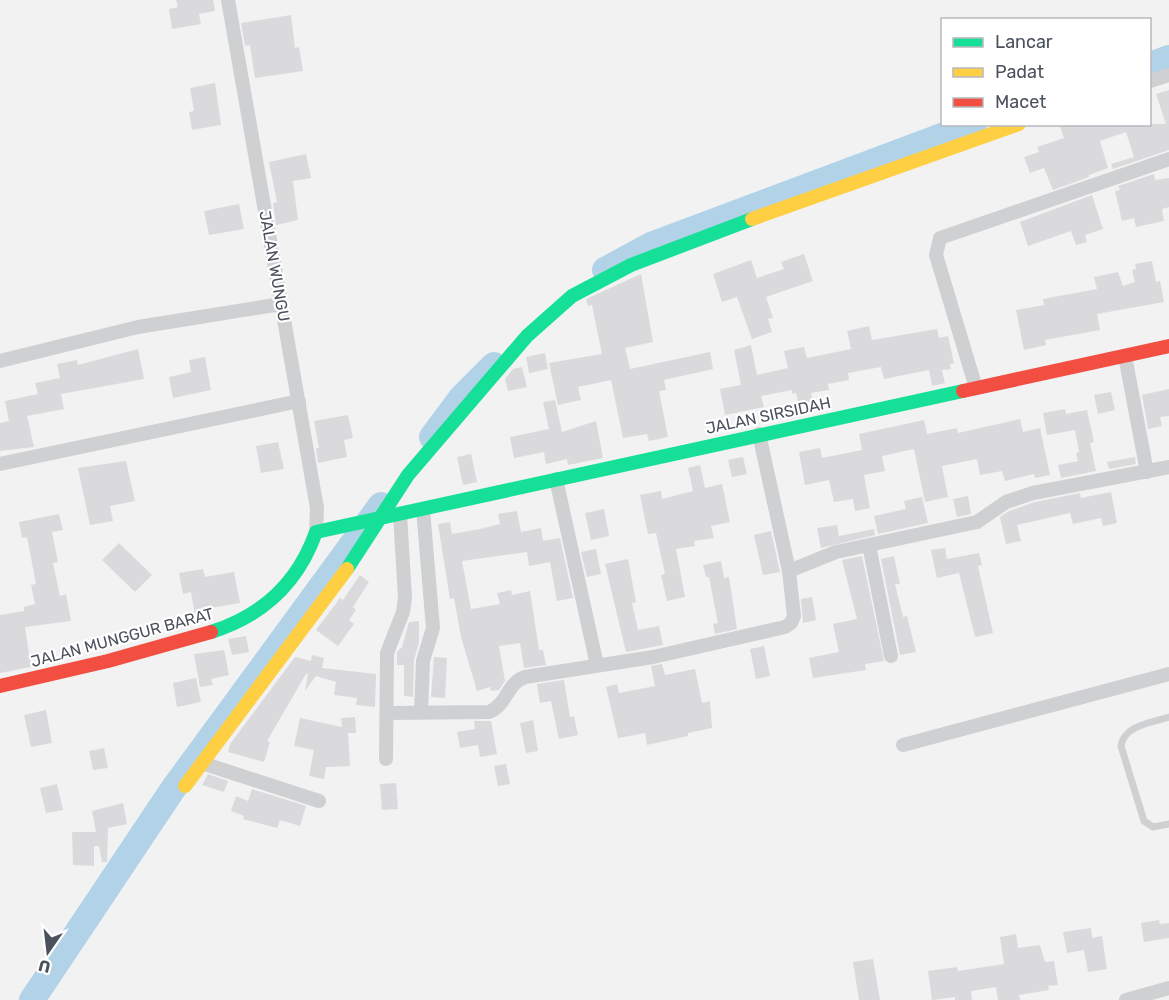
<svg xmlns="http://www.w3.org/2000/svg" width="1169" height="1000" font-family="Rubik,sans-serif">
	<rect width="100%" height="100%" fill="#f2f2f2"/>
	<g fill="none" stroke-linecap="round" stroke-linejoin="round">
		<path stroke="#b2d2e8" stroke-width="26" d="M1150,65L1169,58
			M605,270L651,245L974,124
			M432,437L461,398L494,365
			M32,1000L173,789L381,505"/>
	</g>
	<path fill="#dadadc" d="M176,0H213L215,11L199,14L201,24L172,29L169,9L178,7Z
		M291,15L295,48L299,47L303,71L255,78L250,45L245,46L241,23Z
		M215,83L221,125L192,130L189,112L194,111L190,88Z
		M1169,90V150L1113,169L1111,164L1134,157L1126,132L1100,141L1108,168L1089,175V177L1053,190L1044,168L1030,173L1024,157L1039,152L1037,147L1064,138L1059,124H1166L1156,94Z
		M306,154L311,178L293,181L298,220L276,225L273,203L277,202L269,162Z
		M1154,174L1155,180L1169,178V207L1162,209L1164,221L1136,227L1134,218L1122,221L1115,191L1120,190L1118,186Z
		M1092,195L1103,229L1085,235L1087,242L1076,245L1071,231L1028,246L1020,222Z
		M239,204L244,229L209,235L204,211Z
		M804,254L813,281L766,297L773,318L768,319L772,332L752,339L737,297L722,302L713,274L751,260L757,278L784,269L781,262Z
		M1152,261L1156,282L1160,281L1164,302L1097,314L1100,330L1045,340L1046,345L1024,350L1016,310L1044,305L1043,299L1097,289L1094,277L1118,272L1123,286L1135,282L1132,270L1136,269L1135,264Z
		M641,274L653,342L625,348L630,369L710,352L713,369L664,380L666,390L659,391L668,437L649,441L647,434L623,438L611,380L578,387L581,400L558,405L549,363L602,354L592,305L588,306L586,299Z
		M869,326L872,340L937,329L939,338L948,336L954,363L950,364L951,369L942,370L945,383L932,386L929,370L884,379L881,367L848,373L849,380L828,384L829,390L811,393L813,403L799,406L796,393L792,394V390L761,396L764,407L725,415L720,389L741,385L734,350L751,345L757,375L788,368L784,351L804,347L807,358L851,349L847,331Z
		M138,349L144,379L61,394L64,409L27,416L34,447L0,451V423L9,421L5,401L38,394L35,383L60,378L57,364L77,360L78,365Z
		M545,353L548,369L529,373L526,357Z
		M205,357L211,390L173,398L169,377L191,372L189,360Z
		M522,367L527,387L508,391L505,379L513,369Z
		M1169,389V416L1160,417L1162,426L1148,429L1142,395Z
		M1111,392L1115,410L1098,414L1094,395Z
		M555,400L562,432L596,421L603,458L568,465L567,459L546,464L544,452L514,458L510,437L549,429L543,402Z
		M1065,409L1066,414L1087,410L1094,442L1090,443L1096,471L1061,478L1058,465L1078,461L1076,453L1079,452L1075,430L1047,435L1043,413Z
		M348,415L353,438L344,440L347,457L318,463L316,448H319L314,421Z
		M1020,419L1023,432L1040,428L1050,475L1035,478L1034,474L1005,481L1002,471L980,475L977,459L942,466L948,497L925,502L914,449L882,456L885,471L864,475L870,508L855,511L853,499L834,502L829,480L805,485L799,452L820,448L822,458L862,450L859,434L924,420L927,434L957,428L958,433Z
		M278,442L284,469L261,473L256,446Z
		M471,454L477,482L463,485L457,457Z
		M743,457L747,474L732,477L728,460Z
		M1135,457L1136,464L1109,469L1107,462Z
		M126,461L135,501L110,506L113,521L90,525L78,468Z
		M700,465L705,488L722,484L730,522L711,526L714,538L694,541L695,546L676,549L685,597L667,601L661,575L665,574L656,533L648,534L640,495L661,491L662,499L693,491L688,468Z
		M1111,492L1117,523L1103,526L1101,518L1073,524L1070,513L1017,525L1021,541L1006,544L1000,517L1009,511L1035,502L1080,493L1081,498Z
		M968,496L971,514L957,517L953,499Z
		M922,497L928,523L878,534L874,516L906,509L904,501Z
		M604,509L609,536L591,540L585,513Z
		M517,511L521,532L541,528L543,541L560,538L573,598L557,601L550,562L529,566L527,552L462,561L471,609L500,604L497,593L511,590L512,595L530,591L539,650H543L546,665L524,668L520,643L499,646L505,681L499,690L491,691L490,687L477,691L461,637L454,598L450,599L438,524L450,522L452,534L480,529L500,524L498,514Z
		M59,514L63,530L52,532L58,562L53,563L60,596L66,594L71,621L25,627L31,667L0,673V615L24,611V607L35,604L31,585L36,584L27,537L22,538L19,522Z
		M837,525L839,536L874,529L875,535L821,548L817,528Z
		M771,531L780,572L763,575L754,535Z
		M119,543L152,575L135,592L102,560Z
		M945,548L947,559L979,553L982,565L978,566L993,633L975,637L959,573L937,578L931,550Z
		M596,549L601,574L587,577L581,552Z
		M862,556L884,661L865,664L866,670L813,678L809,658L839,652L833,624L857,619L842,560Z
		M894,556L900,584H895L903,617L907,616L916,652L900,655L881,559Z
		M628,559L636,602L632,603L638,630L659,626L663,645L626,652L605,564Z
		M721,561L724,578L729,577L737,629L715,634L713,624L718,623L709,577H706L703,565Z
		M203,569L205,577L234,572L240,603L210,608V612L195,615L191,592L183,594L179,573Z
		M360,575L369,582L353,607L356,610L349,620L354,624L338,646L316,630L340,598L343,600Z
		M812,597L816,620L803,623L801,599Z
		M419,621V643L414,660L413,697L404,696V665H397V652L402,647L409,622Z
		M246,636L249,652L232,655L228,639Z
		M764,646L770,676L756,679L750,649Z
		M224,650L229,675L211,679L213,685L200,687L194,654Z
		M312,655L324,658L322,668L376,674L375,707L356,705L357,698L334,695L336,682L316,676L305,691L308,674H306L267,741L270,742L264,762L228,752L230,744L295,657L311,661Z
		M434,657L447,658L445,698L431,697Z
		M662,664L665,675L695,669L702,703L710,701L712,728L688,733V736L647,745L645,733L618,738L606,687L617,684L619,693L655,686L651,666Z
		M196,678L201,702L177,707L173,683Z
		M564,680L570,717L574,716L578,735L559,739L551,701L540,703L537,684Z
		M46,710L52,743L31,747L24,715Z
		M355,717L356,733H348L350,766L326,767L324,779L309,776L314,750L294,746L300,718L342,727L341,718Z
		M533,720L538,751L526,753L520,723Z
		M474,721H491L497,754L480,757L478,745L460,748L457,732L475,729Z
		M104,748L108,768L93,770L89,751Z
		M506,764L510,784L498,786L494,766Z
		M208,774L228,781L224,792L202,785Z
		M396,783L398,809L382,810L380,784Z
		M57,784L63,810L46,813L40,788Z
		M252,789L306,806L300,826L280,820L277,828L243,819L244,816L231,811L236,796L248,801Z
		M123,803L127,824L108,828L107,862H102L99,846H94V866L73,865L72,832H96L92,811Z
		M1159,920L1160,924L1169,923V938L1144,942L1141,923Z
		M1091,928L1092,938L1102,936L1107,969L1088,972L1084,950L1067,953L1063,932Z
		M1016,934L1018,948L1040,945L1045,962L1054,961L1058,985L1048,986L1049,990L1019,995L1020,1000H998L996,987L971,991L972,1000H955V997L932,1000L928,971L957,967L958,971L1004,964L1000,937Z
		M873,959L880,1000H859L853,962Z"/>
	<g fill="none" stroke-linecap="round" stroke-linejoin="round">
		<path stroke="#ced0d2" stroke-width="7" d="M1169,717C1151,723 1124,725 1121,746L1144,821L1153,827L1169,824"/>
		<path stroke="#ced0d2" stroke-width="14" d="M228,0L317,508L316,532
			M1150,81L1169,75
			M1125,356L1147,472
			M0,361L138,327L281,304
			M976,388L936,255L940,238L1169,159
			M759,434L789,571
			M0,464L299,401
			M556,479L597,665
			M869,545L891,656
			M387,713L489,712C507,705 507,683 525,677L653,657L785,627L791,623L794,616L789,571L836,552L977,522L1006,502L1033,493L1169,467
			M421,713L423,661L433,628L423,509
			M903,745L1169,674
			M386,759L387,653L403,612L405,598L400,514
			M202,763L319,801
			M1126,1000L1169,988"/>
		<path stroke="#16e098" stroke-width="14" d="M347,569L408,475L527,336L572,296L631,265L752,219
			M211,632C262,616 298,583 316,532L963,391"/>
		<path stroke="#ffcf43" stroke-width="14" d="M752,219L1019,124
			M185,786L347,569"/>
		<path stroke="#f24e42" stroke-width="14" d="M963,391L1169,346
			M0,686L108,661L211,632"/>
	</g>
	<g text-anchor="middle" stroke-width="4.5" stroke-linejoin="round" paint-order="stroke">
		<g font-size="16" fill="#4b515d" stroke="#fff">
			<text transform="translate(275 266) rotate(80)" y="6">JALAN WUNGU</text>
			<text transform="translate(768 415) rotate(-12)" y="6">JALAN SIRSIDAH</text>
			<text transform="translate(122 637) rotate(-15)" y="6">JALAN MUNGGUR BARAT</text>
		</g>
	</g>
	<rect x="941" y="18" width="210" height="108" fill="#ffffff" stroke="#b7b9be" stroke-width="1.5"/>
	<rect x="953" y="38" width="30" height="9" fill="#16e098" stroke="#b7b9be" stroke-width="1.5"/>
	<text x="995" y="48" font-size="18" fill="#4b515d">Lancar</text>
	<rect x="953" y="68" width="30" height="9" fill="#ffcf43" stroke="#b7b9be" stroke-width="1.5"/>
	<text x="995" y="78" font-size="18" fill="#4b515d">Padat</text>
	<rect x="953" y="98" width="30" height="9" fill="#f24e42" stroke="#b7b9be" stroke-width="1.5"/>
	<text x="995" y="108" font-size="18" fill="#4b515d">Macet</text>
	<g transform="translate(48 952) rotate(194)" stroke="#ffffff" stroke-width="4.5" paint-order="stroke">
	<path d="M0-4.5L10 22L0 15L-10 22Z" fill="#4b515d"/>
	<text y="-9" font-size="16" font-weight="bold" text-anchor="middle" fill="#4b515d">U</text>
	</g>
</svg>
